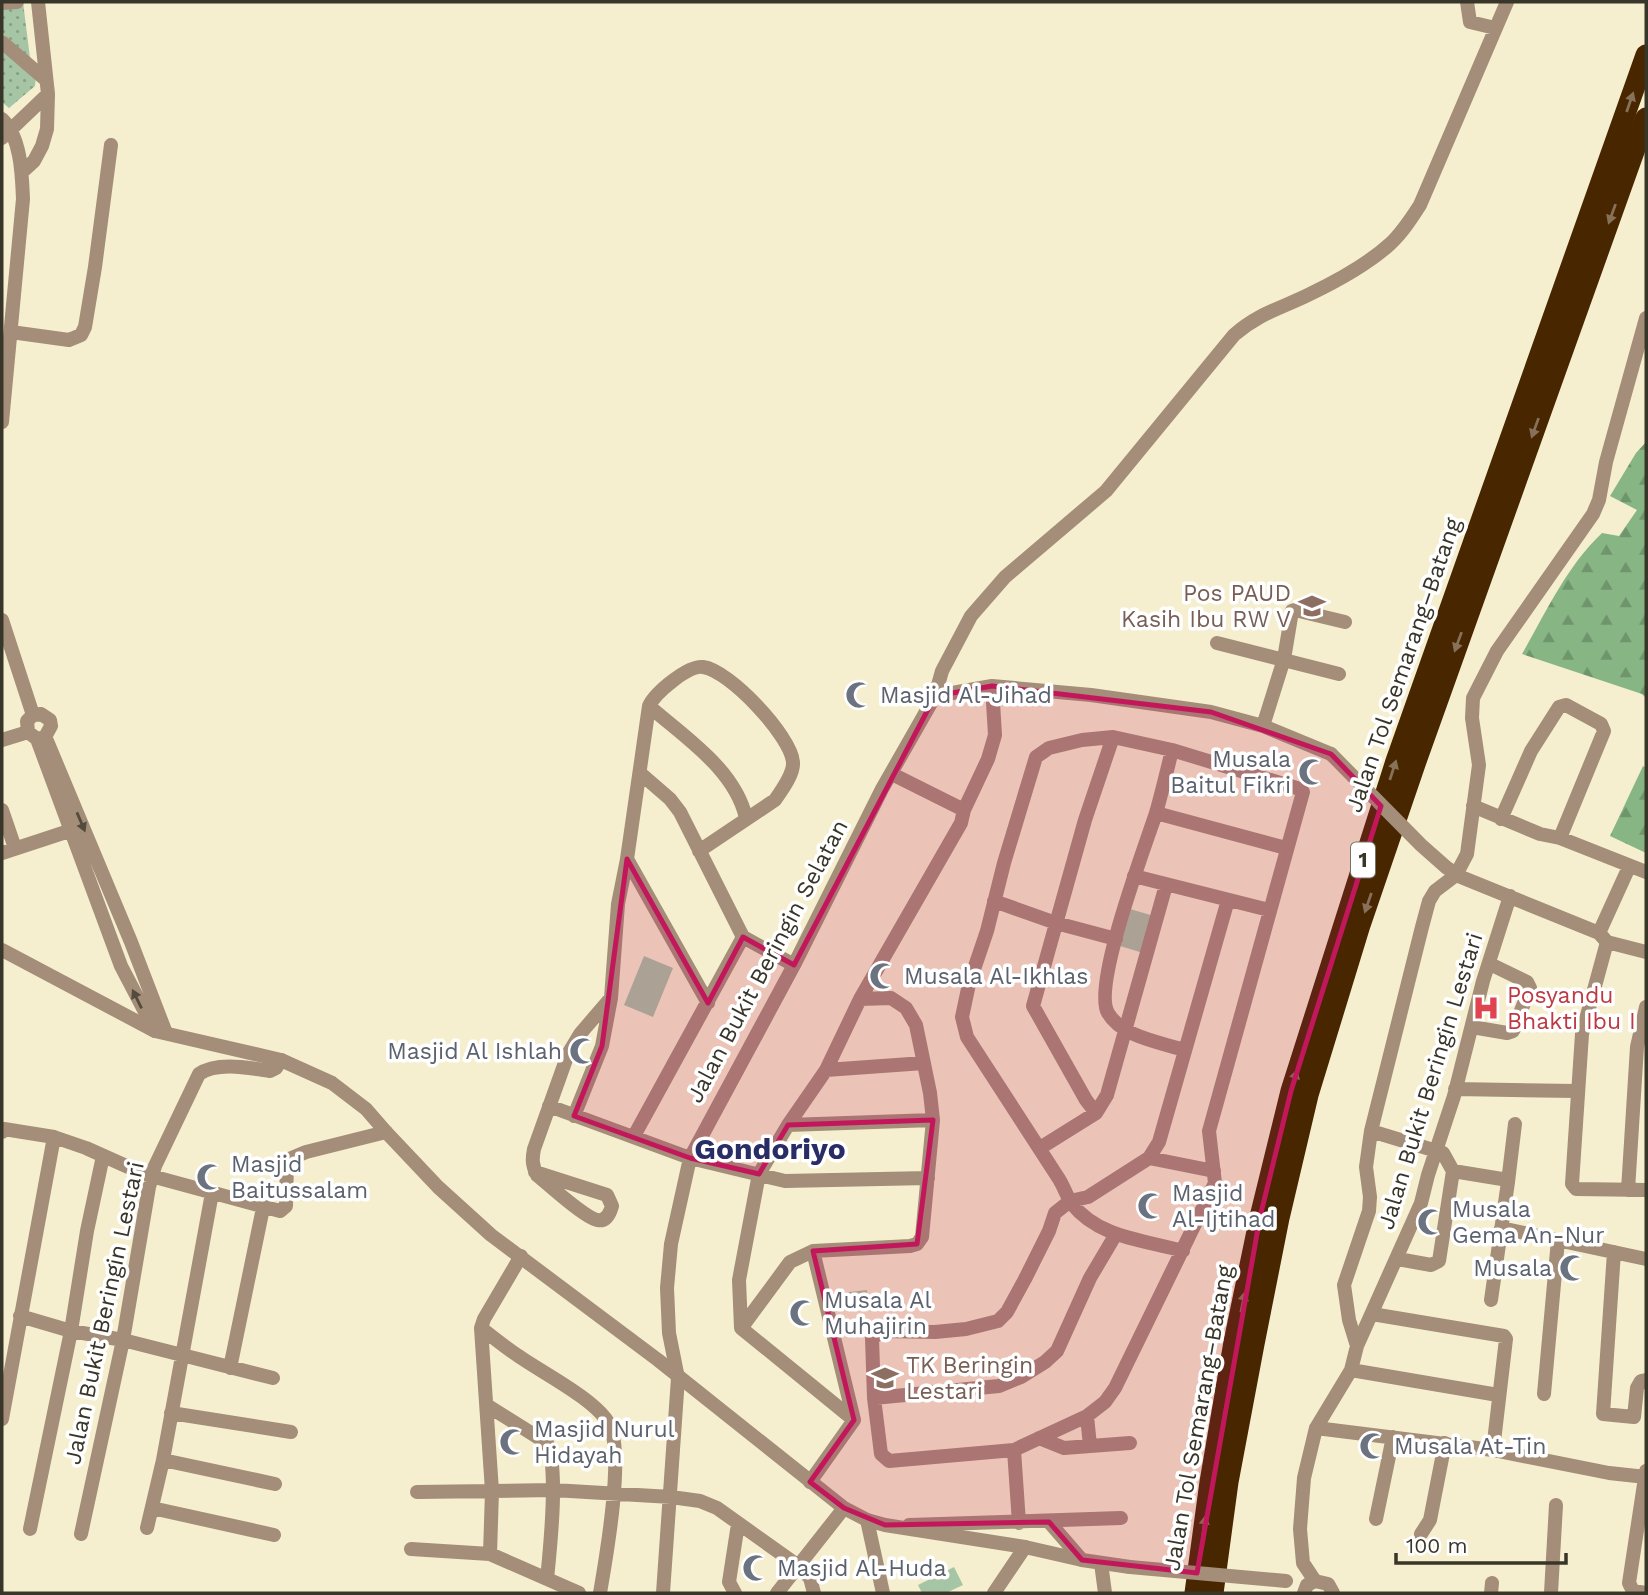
<svg xmlns="http://www.w3.org/2000/svg" width="1648" height="1595" font-family="'Work Sans',sans-serif">
	<defs>
		<pattern id="forest-firs" width="22" height="20" patternUnits="userSpaceOnUse" patternTransform="scale(1.75)"><rect width="22" height="20" fill="#87b684"/><path d="M5 1l3.5 6h-7zM16 11l3.5 6h-7z" fill="#6f956c"/></pattern>
		<pattern id="park-dots" width="8" height="8" patternUnits="userSpaceOnUse" patternTransform="scale(1.75)"><rect width="8" height="8" fill="#a6c5a4"/><path d="M2 2h.1M6 6h.1" fill="none" stroke="#88a186" stroke-width="1.8" stroke-linecap="round"/></pattern>
	</defs>
	<rect width="100%" height="100%" fill="#f5efcf"/>
	<path fill="url(#forest-firs)" d="M1646,442V698L1642,694L1522,654C1546,612 1567,566 1602,533L1619,536L1637,510L1610,496L1636,453Z
		M1643,766L1646,768V853L1610,836Z"/>
	<path fill="url(#park-dots)" d="M2,2H23L30,58L2,33Z
		M2,45L36,76L35,86L9,108L2,102Z"/>
	<path fill="#a6c5a4" d="M1130,909L1154,916L1143,953L1120,946Z
		M644,956L673,968L653,1017L624,1005Z
		M867,1290L869,1307L833,1311L831,1294Z
		M954,1567L963,1585L946,1593H922L918,1585Z"/>
	<g fill="none" stroke-linecap="round" stroke-linejoin="round">
		<path stroke="#a48d79" stroke-width="14" d="M1467,2L1470,22L1495,28
			M2,3L17,2
			M2,42L46,80
			M2,119C21,137 22,174 23,199L2,422
			M2,138L48,94
			M22,172L34,161L42,146L47,129L48,94L38,2
			M11,332L69,340L81,335L85,327L95,267L111,145
			M2,620L33,715
			M1217,643L1339,674
			M935,696L942,671L971,616L1005,577L1106,491L1234,335C1259,313 1282,308 1310,294C1337,281 1368,264 1390,244C1402,233 1411,219 1420,205L1507,2
			M649,706C684,737 735,769 746,818
			M1263,726L1284,659L1292,611L1295,610L1345,622
			M37,739L45,737L51,726L50,720L41,714L33,715L27,721L28,732L37,739L121,966L155,1031
			M2,740L28,732
			M47,741L131,942L166,1033
			M1172,750C1167,771 1162,792 1156,813C1145,847 1092,986 1108,1013C1122,1037 1160,1042 1184,1050
			M640,773L670,799L680,812L743,937L794,965
			M1473,806L1540,834L1560,838L1646,872
			M2,810L15,848
			M964,810L988,759L995,735L992,686
			M1156,813L1286,848
			M1501,819L1531,751L1559,707L1566,705L1601,724L1604,731L1560,838
			M2,853L69,831
			M627,859L708,1003
			M1449,869L1456,875L1599,933L1607,942L1646,952
			M1134,876L1269,910
			M994,901L1056,923L1116,939
			M1599,933L1629,867
			M1607,942L1582,1034L1572,1184L1576,1189L1646,1190
			M1472,1027L1507,1033L1513,1031L1530,988L1527,982L1490,964
			M826,1070L924,1063
			M1455,1089L1576,1091
			M549,1106L690,1158L785,1181L928,1178
			M1096,1113L1107,1095L1166,885
			M574,1116L602,1046L611,998L618,904L627,859L649,706C655,693 688,665 703,667C729,670 791,736 793,762C794,774 782,790 775,800L699,851
			M788,1125L933,1120
			M1371,1131L1443,1153L1453,1171L1502,1179L1508,1182L1491,1300
			M2,1132L4,1129L54,1137L86,1148L144,1174L280,1211L286,1206L287,1160L306,1152L386,1132
			M634,1136L743,937
			M1040,1148L1096,1113L1086,1100L1033,1006L1085,820L1113,737
			M1149,1158L1159,1142L1228,900
			M535,1172L607,1195L612,1206C610,1213 606,1222 597,1220C584,1217 549,1185 537,1175C532,1165 532,1159 534,1149L568,1054L580,1034L610,999
			M1508,1182L1515,1124
			M1628,1190L1637,1047L1646,1007
			M1501,1228L1646,1259
			M1116,1234L1090,1278L1057,1351L1045,1362L1021,1377L999,1386L874,1398L872,1338L884,1331L935,1332L966,1329L998,1321L1007,1312L1025,1279L1049,1231L1055,1213L1070,1201L1088,1197L1149,1158L1214,1171
			M813,1251L854,1420
			M1614,1252L1603,1414L1634,1417L1637,1388L1641,1381L1646,1380
			M1398,1259L1431,1265L1439,1261L1453,1171
			M1372,1314L1504,1336L1506,1339L1493,1450
			M20,1316L71,1331L123,1340L273,1378
			M742,1327L790,1262L813,1251L910,1246L917,1244L922,1237L933,1120L930,1093L916,1025L906,1008L891,998L860,999
			M481,1328C494,1338 506,1348 520,1357C543,1373 596,1400 609,1424C625,1453 606,1558 600,1593
			M1357,1346L1349,1320L1344,1285L1369,1211L1370,1197L1366,1167L1371,1131L1422,927L1429,901L1435,891L1456,875L1467,854L1479,765L1472,718L1473,698L1497,651L1593,514L1599,500L1606,462L1646,318
			M230,1368L263,1208
			M1351,1370L1498,1395
			M1544,1394L1558,1240
			M874,1398L881,1454L889,1461L1014,1450L1087,1416L1105,1402L1115,1388L1215,1183L1209,1131L1303,792L1300,789L1172,750L1113,737L1082,740L1049,748L1036,757L1004,863L987,931L969,984L962,1017L967,1037L1059,1179C1064,1187 1067,1197 1072,1204C1099,1238 1144,1240 1183,1251
			M488,1406L547,1443C559,1468 550,1549 547,1579
			M171,1413L291,1432
			M1087,1416L1090,1446
			M2,1419L54,1137
			M854,1420L741,1328L739,1280L759,1174L788,1125L826,1070L860,999L961,823L964,810L892,774
			M1316,1428L1493,1450L1609,1473L1646,1477
			M1039,1438L1064,1448L1130,1443
			M1014,1450L1019,1523
			M163,1460L275,1484
			M1646,1471L1629,1583L1633,1591L1646,1593
			M810,1482L854,1420
			M417,1492L553,1490L671,1497L700,1501L717,1508L797,1565L810,1578L814,1593
			M152,1508L274,1535
			M1376,1519L1393,1437
			M867,1520L883,1593
			M1049,1522L1082,1560
			M909,1525L1121,1518
			M147,1528L163,1460L212,1193
			M30,1529L71,1331L87,1231L103,1156
			M81,1534L123,1340L149,1187L155,1166L199,1074C217,1061 250,1068 270,1071L276,1068L281,1060
			M1421,1534L1430,1520L1445,1443
			M411,1549L490,1554L579,1593
			M490,1554L492,1491L481,1328L484,1319L521,1256
			M1101,1563L1105,1593
			M1315,1581L1303,1563L1300,1529L1304,1478L1316,1428L1351,1370L1357,1346L1421,1203L1428,1175L1454,1096L1483,981L1510,896
			M663,1593L678,1378L669,1333L667,1288L671,1244L690,1158L794,965L882,789L935,696L992,686L1091,695L1211,712L1263,726L1331,754
			M735,1593L729,1582L738,1524
			M777,1593L844,1508
			M994,1593L1025,1547
			M1491,1593L1492,1583
			M1551,1593L1556,1505"/>
		<path stroke="#a48d79" stroke-width="14" d="M2,950L155,1031L281,1060L332,1083L366,1109L386,1132L438,1187L491,1235L658,1360L844,1508L867,1520L885,1525L1025,1547L1082,1560L1130,1567
			M1304,1593L1307,1585L1315,1581L1328,1584L1333,1593"/>
		<path stroke="#472600" stroke-width="21" d="M1195,1593L1210,1482L1234,1342L1260,1217L1291,1091L1396,761L1646,55
			M1213,1593L1228,1482L1254,1344L1279,1218L1308,1095L1360,925L1415,764L1646,118"/>
		<path stroke="#a48d79" stroke-width="14" d="M1331,754L1421,845L1447,868"/>
		<path stroke="#a48d79" stroke-width="14" d="M1130,1567L1286,1581"/>
	</g>
	<defs><path id="oneway-solid" d="M-6-.8H1V-3.2L6.5 0L1 3.2V.8H-6Z" transform="scale(1.75)"/></defs>
	<g fill="#877259">
		<use href="#oneway-solid" transform="translate(1630 102) rotate(-71)"/>
		<use href="#oneway-solid" transform="translate(1612 214) rotate(110)"/>
		<use href="#oneway-solid" transform="translate(1535 428) rotate(110)"/>
		<use href="#oneway-solid" transform="translate(1458 642) rotate(110)"/>
		<use href="#oneway-solid" transform="translate(1393 770) rotate(-72)"/>
		<use href="#oneway-solid" transform="translate(1368 903) rotate(109)"/>
		<use href="#oneway-solid" transform="translate(1294 1080) rotate(-73)"/>
		<use href="#oneway-solid" transform="translate(1243 1302) rotate(-78)"/>
		<use href="#oneway-solid" transform="translate(1204 1526) rotate(-82)"/>
	</g>
	<g fill="#534c3d">
		<use href="#oneway-solid" transform="translate(81 822) rotate(67)"/>
		<use href="#oneway-solid" transform="translate(137 999) rotate(-116)"/>
	</g>
	<path fill="#c2185b" fill-opacity="0.2" stroke="#c2185b" stroke-width="5" stroke-linejoin="round" d="M992,686L1211,712L1331,754L1381,806L1291,1091L1260,1217L1197,1573L1082,1560L1049,1522L885,1525L844,1508L810,1482L854,1420L813,1251L917,1244L933,1120L788,1125L759,1174L690,1158L574,1116L602,1046L627,859L708,1003L743,937L794,965L935,696Z"/>
	<defs>
		<symbol id="school-bare" viewBox="-9 -9 18 18"><path d="M0-5L7-2L0 1L-7-2ZM-4 1L0 2.5L4 1V4Q0 6-4 4Z" fill="#8d6e63" stroke="#fff" stroke-width="2.5" paint-order="stroke"/></symbol>
		<symbol id="mosque-bare" viewBox="-9 -9 18 18"><path d="M3.5-4.9A6 6 0 1 0 3.5 4.9A5 5 0 1 1 3.5-4.9Z" fill="#6b7280" stroke="#fff" stroke-width="2.5" paint-order="stroke"/></symbol>
		<symbol id="hospital-bare" viewBox="-9 -9 18 18"><path d="M-5-5h3v3.5h4V-5h3V5h-3V1.5h-4V5h-3Z" fill="#e0444e" stroke="#fff" stroke-width="2.5" paint-order="stroke"/></symbol>
	</defs>
	<g fill-rule="evenodd">
		<use href="#school-bare" x="1293" y="587" width="38" height="38"/>
		<use href="#mosque-bare" x="840" y="676" width="38" height="38"/>
		<use href="#mosque-bare" x="1293" y="753" width="38" height="38"/>
		<use href="#mosque-bare" x="864" y="957" width="38" height="38"/>
		<use href="#hospital-bare" x="1467" y="989" width="38" height="38"/>
		<use href="#mosque-bare" x="564" y="1032" width="38" height="38"/>
		<use href="#mosque-bare" x="191" y="1158" width="38" height="38"/>
		<use href="#mosque-bare" x="1132" y="1187" width="38" height="38"/>
		<use href="#mosque-bare" x="1412" y="1203" width="38" height="38"/>
		<use href="#mosque-bare" x="1554" y="1249" width="38" height="38"/>
		<use href="#mosque-bare" x="784" y="1294" width="38" height="38"/>
		<use href="#school-bare" x="866" y="1359" width="38" height="38"/>
		<use href="#mosque-bare" x="494" y="1423" width="38" height="38"/>
		<use href="#mosque-bare" x="1354" y="1427" width="38" height="38"/>
		<use href="#mosque-bare" x="737" y="1549" width="38" height="38"/>
	</g>
	<g text-anchor="middle" stroke-width="7" stroke-linejoin="round" paint-order="stroke">
		<rect fill="#fff" stroke="#747269" stroke-width="2" x="1351" y="842.5" width="24" height="35" rx="5"/>
		<g font-size="21" font-weight="bold" fill="#383629">
			<text x="1363" y="867">1</text>
		</g>
		<g font-size="23" fill="#785e54" stroke="#fff" text-anchor="end">
			<text x="1291" y="601">Pos PAUD<tspan x="1291" dy="26">Kasih Ibu RW V</tspan></text>
			<text x="906" y="1373" text-anchor="start">TK Beringin<tspan x="906" dy="26">Lestari</tspan></text>
		</g>
		<g font-size="23" fill="#383629" stroke="#fff">
			<text transform="translate(1403 665) rotate(-71)" y="8">Jalan Tol Semarang–Batang</text>
			<text transform="translate(767 961) rotate(-62)" y="8">Jalan Bukit Beringin Selatan</text>
			<text transform="translate(1430 1081) rotate(-73)" y="8">Jalan Bukit Beringin Lestari</text>
			<text transform="translate(104 1313) rotate(-78)" y="8">Jalan Bukit Beringin Lestari</text>
			<text transform="translate(1198 1418) rotate(-80)" y="8">Jalan Tol Semarang–Batang</text>
		</g>
		<g font-size="23" fill="#5b616d" stroke="#fff" text-anchor="start">
			<text x="880" y="703">Masjid Al-Jihad</text>
			<text x="1291" y="767" text-anchor="end">Musala<tspan x="1291" dy="26">Baitul Fikri</tspan></text>
			<text x="904" y="984">Musala Al-Ikhlas</text>
			<text x="562" y="1059" text-anchor="end">Masjid Al Ishlah</text>
			<text x="231" y="1172">Masjid<tspan x="231" dy="26">Baitussalam</tspan></text>
			<text x="1172" y="1201">Masjid<tspan x="1172" dy="26">Al-Ijtihad</tspan></text>
			<text x="1452" y="1217">Musala<tspan x="1452" dy="26">Gema An-Nur</tspan></text>
			<text x="1552" y="1276" text-anchor="end">Musala</text>
			<text x="824" y="1308">Musala Al<tspan x="824" dy="26">Muhajirin</tspan></text>
			<text x="534" y="1437">Masjid Nurul<tspan x="534" dy="26">Hidayah</tspan></text>
			<text x="1394" y="1454">Musala At-Tin</text>
			<text x="777" y="1576">Masjid Al-Huda</text>
		</g>
		<g font-size="23" fill="#be3a42" stroke="#fff" text-anchor="start">
			<text x="1507" y="1003">Posyandu<tspan x="1507" dy="26">Bhakti Ibu I</tspan></text>
		</g>
		<g font-size="30" font-weight="bold" fill="#292d66" stroke="#fff">
			<text x="770" y="1159">Gondoriyo</text>
		</g>
	</g>
	<rect width="1648" height="1595" fill="none" stroke="#383629" stroke-width="7"/>
	<path d="M1396 1553v10h170v-10" fill="none" stroke="#383629" stroke-width="3.5"/>
	<text x="1406" y="1553" font-size="21" fill="#383629" stroke="#ffffff" stroke-width="5" paint-order="stroke">100 m</text>
</svg>
